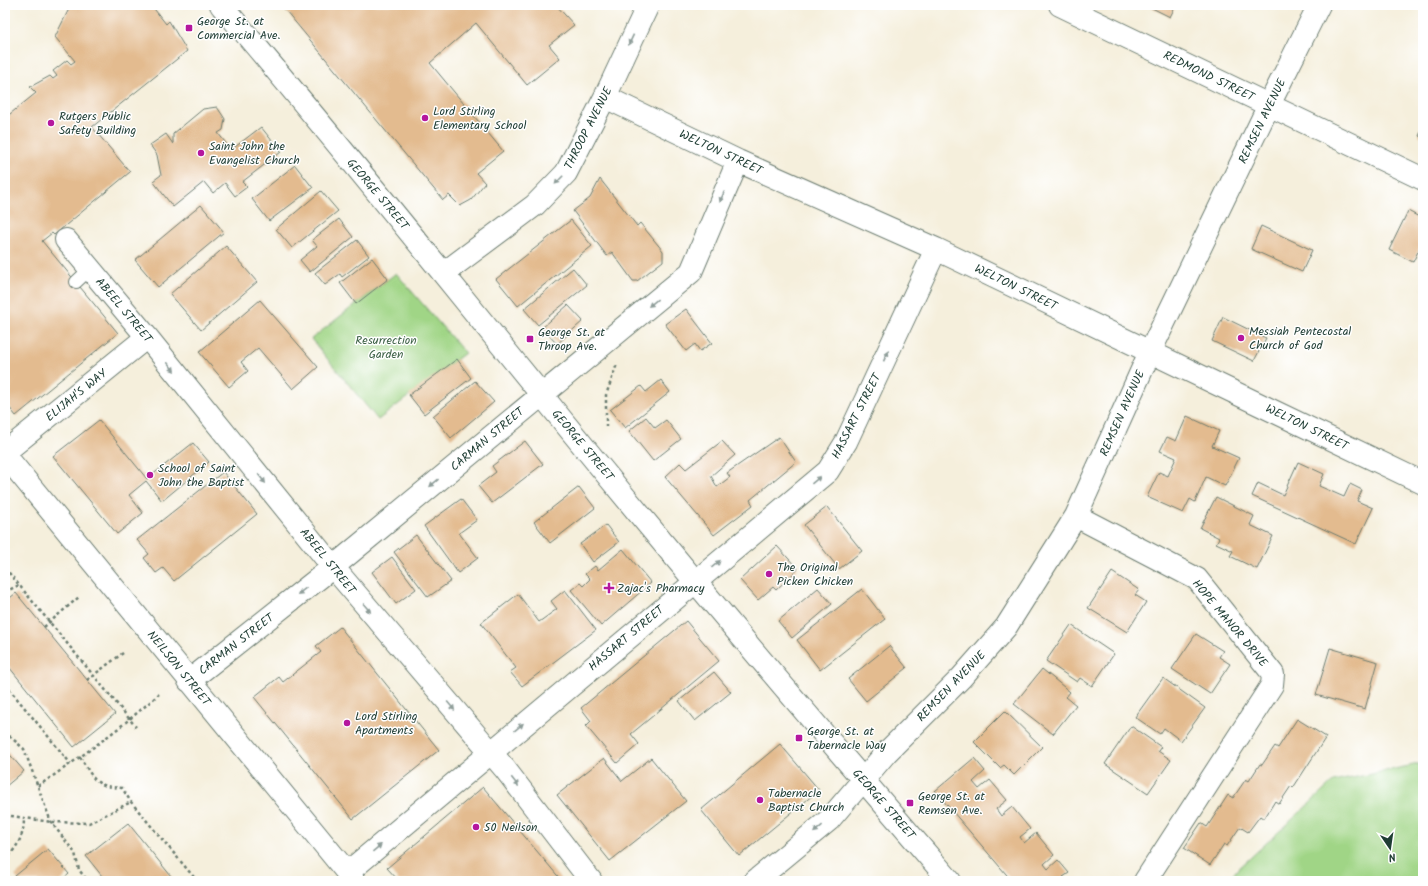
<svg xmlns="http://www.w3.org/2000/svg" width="1428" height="886" font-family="Kalam,sans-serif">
	<rect width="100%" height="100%" fill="#fff"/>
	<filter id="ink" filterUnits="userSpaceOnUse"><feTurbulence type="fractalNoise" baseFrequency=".025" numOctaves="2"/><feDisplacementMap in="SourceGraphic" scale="8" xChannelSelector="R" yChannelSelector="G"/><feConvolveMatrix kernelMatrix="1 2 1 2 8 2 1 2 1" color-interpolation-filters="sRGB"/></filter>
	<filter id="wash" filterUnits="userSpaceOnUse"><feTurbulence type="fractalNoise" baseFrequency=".012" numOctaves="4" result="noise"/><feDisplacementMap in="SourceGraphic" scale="16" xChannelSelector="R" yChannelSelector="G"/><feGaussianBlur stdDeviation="0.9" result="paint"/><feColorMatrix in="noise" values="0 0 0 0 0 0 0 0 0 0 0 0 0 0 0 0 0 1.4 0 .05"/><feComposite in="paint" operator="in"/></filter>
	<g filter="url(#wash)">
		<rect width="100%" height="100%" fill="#f5efdc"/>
		<path fill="#a0d586" stroke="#60895d" d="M396,273L465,353L378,420L311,339Z
			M1423,763V881H1225L1333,782Z"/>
		<g id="blocks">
			<path fill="#e3bb8f" d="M71,5H151L166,24L169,21L187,51L92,127L130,172L54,235L52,233L42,241L118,333L16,416L5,402V118L36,93L30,87L50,76L53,79L57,76L53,71L67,60L71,64L75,61L55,37Z
				M281,5H556L574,25L549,45L560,58L527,85L476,23L430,63L503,151L476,173L485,183L471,200L460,206L449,195L443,200Z
				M1146,5H1176L1170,17Z
				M217,107L225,119L223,130L218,133L231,150L261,127L281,152L242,182L247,187L235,196L225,183L213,193L204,182L173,207L153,181L161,175L157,155L150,145L166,134L173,144V134L203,109Z
				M1423,127V138L1419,136Z
				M295,165L313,188L269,221L252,199Z
				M600,179L637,226L640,223L663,251V261L637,281H633L612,252L607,256L573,211L590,198Z
				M321,191L338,211L292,248L276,229Z
				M201,205L224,232L158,287L135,260Z
				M1408,211L1423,219V241L1413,262L1389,250Z
				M339,219L353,237L310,272L300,260L317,246L312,240Z
				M571,220L592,246L518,306L496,279Z
				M1261,226L1312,250L1302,272L1251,249Z
				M357,240L369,256L342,277L340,274L325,285L315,273Z
				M226,246L257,282L201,330L170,294Z
				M372,258L388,279L356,304L340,283Z
				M573,268L587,285L538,325L524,309Z
				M260,300L318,367L293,389L258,348L241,362L248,371L229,387L199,352Z
				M568,305L583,321L557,344L542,328Z
				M686,309L712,343L700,351L695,344L686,351L665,324Z
				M1223,317L1266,338L1254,361L1212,341Z
				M457,359L471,378L424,414L409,395Z
				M661,380L670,392L625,428L610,410L641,386L646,392Z
				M475,381L494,402L451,438L433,416Z
				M1187,416L1219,431L1212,446L1239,458L1225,486L1206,477L1195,502L1190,499L1183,513L1147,497L1159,472L1168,476L1176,458L1160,451L1167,437L1176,441Z
				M646,417L655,428L666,420L681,439L653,461L629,431Z
				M99,420L147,479L193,443L209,462L162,501L146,481L129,495L143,513L117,534L53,456Z
				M779,437L796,462L750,500L753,505L714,535L665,477L680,463L686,469L722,441L735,455L711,476L717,487L730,477L727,473Z
				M525,441L543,464L492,503L478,486L496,472L492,466Z
				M1298,462L1324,474L1319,486L1344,497L1350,484L1362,490L1357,501L1373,508L1356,544L1252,496L1258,483L1283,495Z
				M223,472L257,514L174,581L163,568L156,573L144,558L149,554L137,540Z
				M579,487L595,508L550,543L534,522Z
				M1216,497L1254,516L1250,525L1273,536L1257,569L1230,556L1233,551L1216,543L1219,538L1200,528Z
				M461,499L477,520L459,533L478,558L458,573L424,526Z
				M827,507L862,551L839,569L804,525Z
				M606,525L619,542L593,562L580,544Z
				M416,535L451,581L428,597L394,552Z
				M777,546L798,569L776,590L773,587L758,600L740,580Z
				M623,549L651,583L601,626L571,590L580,583L583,586L590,579L585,574L595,566L598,570Z
				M392,557L416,589L396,604L372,572Z
				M1112,572L1139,590L1135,595L1146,602L1127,632L1088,608Z
				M818,588L832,604L792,638L778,621Z
				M862,589L885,619L820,670L797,640Z
				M565,590L596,630L522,686L510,672L516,668L481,623L518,594L539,622L557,609L551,601Z
				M16,593L115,714L74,747L5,662V602Z
				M686,621L719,661L631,734L639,744L617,763L586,726L591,721L581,708Z
				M1071,625L1114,654L1092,686L1080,678L1077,682L1046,661Z
				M340,627L439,750L353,819L254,697L279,677L283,682L321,652L316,646Z
				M1196,634L1223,651L1219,657L1230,664L1210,694L1172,669Z
				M889,646L907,668L866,701L848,679Z
				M1330,648L1378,662L1365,709L1316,695Z
				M1042,669L1070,692L1066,697L1076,705L1053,734L1014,704Z
				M714,672L731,692L695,721L679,701Z
				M1163,678L1205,708L1181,741L1164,728L1160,734L1135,717Z
				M1005,711L1042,747L1014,775L1004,765L1000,768L974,742Z
				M1297,719L1326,737L1293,788L1291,786L1279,804L1275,801L1264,819L1260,816L1248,832L1240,827L1227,846L1224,844L1210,865L1184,848L1201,823L1207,827L1228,795L1233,798L1246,779L1249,781L1260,764L1262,765L1275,746L1278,748Z
				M1131,726L1161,747L1158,751L1171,760L1148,793L1105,764Z
				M780,744L819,790L739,856L701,810Z
				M5,749L24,771L5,787Z
				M604,758L622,781L651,758L686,801L610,861L557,795Z
				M974,758L985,771L973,782L979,789L990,780L1007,800L996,809L1001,816L1012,807L1030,829L1020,837L1024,843L1036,833L1054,855L1044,864L1048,869L1058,860L1069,873L1063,877L1067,881H1012L935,791Z
				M483,787L562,881H399L387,868Z
				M128,823L175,881H106L86,856Z
				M48,849L69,874L61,881H19L15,876Z"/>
		</g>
	</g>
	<g filter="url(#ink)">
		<use href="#blocks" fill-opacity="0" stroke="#6a7b6f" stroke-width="1"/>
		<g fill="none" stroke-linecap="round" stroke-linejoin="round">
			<defs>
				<path id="service" d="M76,282L90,269"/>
				<path id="minor" d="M1060,5L1423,179
					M605,97L738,161L936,249L1423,483
					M66,240L147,337L333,567L505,769L591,881
					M444,273L535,205L566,173L605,97L648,5
					M5,452L147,337
					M5,455L354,881
					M1076,516L1197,579L1273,674L1272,685L1145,881
					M189,681L333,567L691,272L738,161
					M347,873L828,471L846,442L936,249
					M755,881L829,820L886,753L961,678L1006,627L1076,516L1150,352L1269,105L1319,5"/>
				<path id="tertiary" d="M221,5C330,132 435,264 541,394C674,559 812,721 950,881"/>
			</defs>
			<use href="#service" stroke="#6a7b6f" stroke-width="14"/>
			<use href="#minor" stroke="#6a7b6f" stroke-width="24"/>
			<use href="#tertiary" stroke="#6a7b6f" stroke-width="24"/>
			<path stroke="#6a7b6f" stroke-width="2.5" stroke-dasharray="3 3" stroke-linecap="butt" d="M606,427V395L617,364
				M5,568L136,727
				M5,592L19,585
				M44,627L79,597
				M87,680L123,653
				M5,684L71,764
				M5,732L24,749L51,822L75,853L79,870L88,881
				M80,757C95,780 93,786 122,788L131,802L197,881
				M38,786C80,758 121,728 159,694
				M5,815L51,822L89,823L131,802
				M5,861C17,846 24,838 24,818"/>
			<use href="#service" stroke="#fff" stroke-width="12"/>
			<use href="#minor" stroke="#fff" stroke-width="22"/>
			<use href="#tertiary" stroke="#fff" stroke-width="22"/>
		</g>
		<defs><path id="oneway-solid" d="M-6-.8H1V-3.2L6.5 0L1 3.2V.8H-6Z"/></defs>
		<g fill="#8f9e9a">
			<use href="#oneway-solid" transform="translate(631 40) rotate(115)"/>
			<use href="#oneway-solid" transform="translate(559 180) rotate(134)"/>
			<use href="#oneway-solid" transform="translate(722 197) rotate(113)"/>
			<use href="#oneway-solid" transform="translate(653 303) rotate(141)"/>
			<use href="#oneway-solid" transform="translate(886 356) rotate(-65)"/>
			<use href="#oneway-solid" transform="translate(171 367) rotate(51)"/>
			<use href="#oneway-solid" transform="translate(262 479) rotate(51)"/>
			<use href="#oneway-solid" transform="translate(816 480) rotate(-40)"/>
			<use href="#oneway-solid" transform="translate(434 483) rotate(140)"/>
			<use href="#oneway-solid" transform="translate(716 564) rotate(-40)"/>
			<use href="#oneway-solid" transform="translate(302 591) rotate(142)"/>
			<use href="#oneway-solid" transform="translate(367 608) rotate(50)"/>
			<use href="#oneway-solid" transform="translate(451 706) rotate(50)"/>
			<use href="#oneway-solid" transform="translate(519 727) rotate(-40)"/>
			<use href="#oneway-solid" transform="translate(515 782) rotate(52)"/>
			<use href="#oneway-solid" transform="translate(818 829) rotate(140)"/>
			<use href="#oneway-solid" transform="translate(377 848) rotate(-40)"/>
		</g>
	</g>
	<g fill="#b5179e" stroke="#fff" stroke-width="1.5">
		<rect x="185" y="24" width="8" height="8" rx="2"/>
		<circle cx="425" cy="118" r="4"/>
		<circle cx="51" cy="123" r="4"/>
		<circle cx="201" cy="153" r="4"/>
		<circle cx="1241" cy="338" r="4"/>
		<rect x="526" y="335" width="8" height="8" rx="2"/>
		<circle cx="150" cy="475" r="4"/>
		<circle cx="769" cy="574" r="4"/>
		<path d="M607 582h4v4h4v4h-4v4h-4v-4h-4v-4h4z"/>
		<circle cx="347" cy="723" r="4"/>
		<rect x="795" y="734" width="8" height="8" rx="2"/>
		<circle cx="760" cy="800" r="4"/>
		<rect x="906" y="799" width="8" height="8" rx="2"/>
		<circle cx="476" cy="827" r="4"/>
	</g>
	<g text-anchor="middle" stroke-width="3" stroke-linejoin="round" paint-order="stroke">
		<g font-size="12" fill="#1f3d34" stroke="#fff" text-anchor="start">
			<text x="197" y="25">George St. at<tspan x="197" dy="14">Commercial Ave.</tspan></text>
			<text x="433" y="115">Lord Stirling<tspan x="433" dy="14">Elementary School</tspan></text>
			<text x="59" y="120">Rutgers Public<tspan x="59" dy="14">Safety Building</tspan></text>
			<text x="209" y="150">Saint John the<tspan x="209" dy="14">Evangelist Church</tspan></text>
			<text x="1249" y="335">Messiah Pentecostal<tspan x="1249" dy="14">Church of God</tspan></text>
			<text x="538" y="336">George St. at<tspan x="538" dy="14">Throop Ave.</tspan></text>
			<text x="158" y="472">School of Saint<tspan x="158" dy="14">John the Baptist</tspan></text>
			<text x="777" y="571">The Original<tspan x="777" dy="14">Picken Chicken</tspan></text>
			<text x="617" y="592">Zajac's Pharmacy</text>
			<text x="355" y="720">Lord Stirling<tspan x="355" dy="14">Apartments</tspan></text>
			<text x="807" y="735">George St. at<tspan x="807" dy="14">Tabernacle Way</tspan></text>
			<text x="768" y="797">Tabernacle<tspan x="768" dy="14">Baptist Church</tspan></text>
			<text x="918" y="800">George St. at<tspan x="918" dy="14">Remsen Ave.</tspan></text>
			<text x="484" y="831">50 Neilson</text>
		</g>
		<g font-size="12" fill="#1f3d34" stroke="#fff">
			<text transform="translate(1209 76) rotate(26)" y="4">REDMOND STREET</text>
			<text transform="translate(1262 121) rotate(-64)" y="4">REMSEN AVENUE</text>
			<text transform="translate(588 128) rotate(-63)" y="4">THROOP AVENUE</text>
			<text transform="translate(721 152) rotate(25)" y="4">WELTON STREET</text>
			<text transform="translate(378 194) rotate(50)" y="4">GEORGE STREET</text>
			<text transform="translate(1016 287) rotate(26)" y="4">WELTON STREET</text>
			<text transform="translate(124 310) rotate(50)" y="4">ABEEL STREET</text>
			<text transform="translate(76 395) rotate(-39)" y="4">ELIJAH'S WAY</text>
			<text transform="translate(1122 413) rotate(-66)" y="4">REMSEN AVENUE</text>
			<text transform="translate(856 416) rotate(-63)" y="4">HASSART STREET</text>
			<text transform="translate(1307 427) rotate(26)" y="4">WELTON STREET</text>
			<text transform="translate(487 439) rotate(-40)" y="4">CARMAN STREET</text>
			<text transform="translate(583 445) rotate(50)" y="4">GEORGE STREET</text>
			<text transform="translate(328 561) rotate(51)" y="4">ABEEL STREET</text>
			<text transform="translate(1230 623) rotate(50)" y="4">HOPE MANOR DRIVE</text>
			<text transform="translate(626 638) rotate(-40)" y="4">HASSART STREET</text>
			<text transform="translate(236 644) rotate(-38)" y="4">CARMAN STREET</text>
			<text transform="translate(179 668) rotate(51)" y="4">NEILSON STREET</text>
			<text transform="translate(951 686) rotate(-46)" y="4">REMSEN AVENUE</text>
			<text transform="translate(884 804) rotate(49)" y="4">GEORGE STREET</text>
		</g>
		<g font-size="12" fill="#3f6348" stroke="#fff">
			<text x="386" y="344">Resurrection<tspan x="386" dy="14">Garden</tspan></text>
		</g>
	</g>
	<rect width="1428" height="886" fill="none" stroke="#fff" stroke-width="20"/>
	<g transform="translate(1390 848) rotate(167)" stroke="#ffffff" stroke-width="3" paint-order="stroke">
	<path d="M0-3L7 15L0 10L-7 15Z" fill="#1f3d34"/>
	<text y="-6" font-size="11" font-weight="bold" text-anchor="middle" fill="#1f3d34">N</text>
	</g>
</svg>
